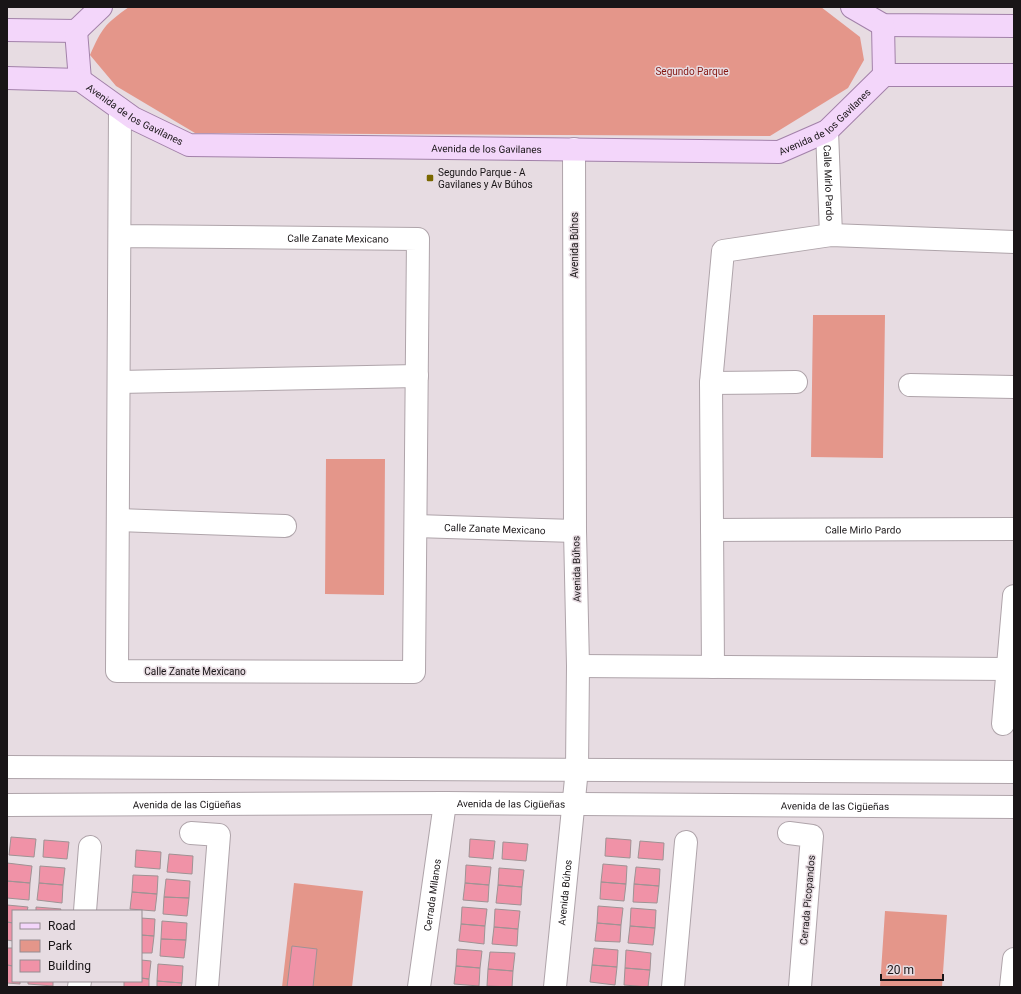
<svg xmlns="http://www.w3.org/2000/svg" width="1021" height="994" font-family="Roboto,sans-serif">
	<rect width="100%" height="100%" fill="#e7dce2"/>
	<path fill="#e4968a" d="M129,7H821L860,37L864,60L848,88L770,136L195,133L116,86L90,55C102,28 105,24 129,7Z
		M813,315H885L883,458L811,457Z
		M326,459H385L384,595L325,594Z
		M294,883L363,891L352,987H282Z
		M885,911L947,915L942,987H880Z"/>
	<path fill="#f092a7" stroke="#9f9294" d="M11,837L36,839L34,857L9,855Z
		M606,838L631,840L630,858L605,856Z
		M470,839L495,841L493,859L469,857Z
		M44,840L69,842L67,859L43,857Z
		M640,841L664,843L663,860L638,858Z
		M503,842L528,844L526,861L502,859Z
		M136,850L161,852L160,869L135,867Z
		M169,854L193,856L192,874L167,872Z
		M7,863L32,866L30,883L7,881Z
		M603,864L627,866L626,884L601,882Z
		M466,865L491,867L489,885L465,883Z
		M40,866L65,868L63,885L39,883Z
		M636,867L660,869L659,886L634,884Z
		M499,868L524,870L522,887L498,885Z
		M133,875L158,876L157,894L132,892Z
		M166,879L190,881L189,898L164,897Z
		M7,881L30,883L29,900L7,898Z
		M601,882L626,884L624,901L600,899Z
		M39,883L63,885L62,903L37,900Z
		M465,883L489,885L488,902L463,900Z
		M634,884L659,886L657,903L633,902Z
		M498,885L522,887L521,905L496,903Z
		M132,892L157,894L155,911L130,909Z
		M164,897L189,898L187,916L163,914Z
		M7,905L28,907L27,911H13V923L7,922Z
		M598,906L623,908L621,925L597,923Z
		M36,907L61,909L60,911H36Z
		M462,907L487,909L485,926L461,924Z
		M631,908L656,910L655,928L630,926Z
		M495,909L520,911L518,929L494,927Z
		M141,918L155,919L154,936L141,935Z
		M162,921L187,923L186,940L161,939Z
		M7,922L13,923V941L7,940Z
		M597,923L621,925L620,942L595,941Z
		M461,924L485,926L484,944L459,941Z
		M630,926L655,928L653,945L628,943Z
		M494,927L518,929L517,946L492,944Z
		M141,935L154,936L152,953H141Z
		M161,939L186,940L184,958L160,956Z
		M292,946L317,949L313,987H287Z
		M7,948H13V966L7,965Z
		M594,948L618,950L617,967L592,965Z
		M457,949L482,951L480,968L456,966Z
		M626,950L651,953L650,970L625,968Z
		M490,952L515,953L513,971L488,969Z
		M141,960L151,961L149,979L141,978Z
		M158,964L183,966L182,983L157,981Z
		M7,965L13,966V981H20V984L7,983Z
		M592,965L617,967L615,985L590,982Z
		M456,966L480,968L479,986L454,984Z
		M625,968L650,970L648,987L624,985Z
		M488,969L513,971L512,987L487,986Z
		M141,978L149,979V987H124V981H141Z
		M28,981H53V986L28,984Z
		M157,981L182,983L181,987H157Z"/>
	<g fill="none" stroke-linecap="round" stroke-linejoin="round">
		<defs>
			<g id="minor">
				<path id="s1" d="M827,131L831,235"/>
				<path id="s2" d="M120,236L418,239L414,672L117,671L120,109"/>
				<path d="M119,382L417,376"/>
				<path d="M711,383L796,382"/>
				<path d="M910,385L1014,387"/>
				<path d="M118,520L285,526"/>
				<path id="s3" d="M416,526L575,531"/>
				<path id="s4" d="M712,530L1014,529"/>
				<path d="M578,666L1008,669"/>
				<path d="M713,667L711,383L723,251L831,235L1014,242"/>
				<path d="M1003,724L1014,596"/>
				<path d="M7,767L1014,772"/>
				<path id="s5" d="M7,805L445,803L1014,807"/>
				<path d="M191,833L219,835L207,987"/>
				<path d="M789,833L812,836L800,987"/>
				<path d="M85,911L90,847"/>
				<path d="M79,987L80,981"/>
				<path id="s6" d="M419,987L445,803"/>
				<path id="s7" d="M555,987L577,769L578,666L575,531L574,149"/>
				<path d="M673,987L686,842"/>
				<path d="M1011,987L1014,959"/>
			</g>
			<g id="major">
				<path d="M852,7L883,25L1014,26"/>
				<path d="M883,25L884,75"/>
				<path d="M7,30L76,31L101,7"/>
				<path d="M76,31L80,80"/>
				<path id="s8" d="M7,78L80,80L133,118L189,145L779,152L827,131L884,75H1014"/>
			</g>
		</defs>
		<use href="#minor" stroke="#afa4aa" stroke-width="24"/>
		<use href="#major" stroke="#a281a9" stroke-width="24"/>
		<use href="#minor" stroke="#fff" stroke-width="22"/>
		<use href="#major" stroke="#f3d6fa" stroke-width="22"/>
	</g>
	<rect fill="#7a6800" stroke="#e7dce2" stroke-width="1.5" x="426" y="174" width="8" height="8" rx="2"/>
	<g text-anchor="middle" stroke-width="3" stroke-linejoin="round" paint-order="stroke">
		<g font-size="10" fill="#851712" stroke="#e7dce2">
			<text x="692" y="75">Segundo Parque</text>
		</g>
		<g font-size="10" fill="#191517" stroke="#e7dce2">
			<text dy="4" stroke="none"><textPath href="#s8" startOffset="138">Avenida de los Gavilanes</textPath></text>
			<text dy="4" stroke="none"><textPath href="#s8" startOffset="846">Avenida de los Gavilanes</textPath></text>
			<text dy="4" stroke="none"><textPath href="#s8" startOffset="498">Avenida de los Gavilanes</textPath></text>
			<text dy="4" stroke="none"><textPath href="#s1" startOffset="52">Calle Mirlo Pardo</textPath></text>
			<text dy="4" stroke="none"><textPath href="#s2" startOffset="218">Calle Zanate Mexicano</textPath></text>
			<text transform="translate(574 245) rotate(-90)" y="4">Avenida Búhos</text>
			<text dy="4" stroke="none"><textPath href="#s3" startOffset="79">Calle Zanate Mexicano</textPath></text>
			<text dy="4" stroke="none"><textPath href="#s4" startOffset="151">Calle Mirlo Pardo</textPath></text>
			<text transform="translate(576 569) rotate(-91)" y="4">Avenida Búhos</text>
			<text x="195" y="675">Calle Zanate Mexicano</text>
			<text dy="4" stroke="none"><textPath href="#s5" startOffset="180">Avenida de las Cigüeñas</textPath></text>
			<text dy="4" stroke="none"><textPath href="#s5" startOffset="504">Avenida de las Cigüeñas</textPath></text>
			<text dy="4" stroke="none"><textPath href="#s5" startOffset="828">Avenida de las Cigüeñas</textPath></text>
			<text dy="4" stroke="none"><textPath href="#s7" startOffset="95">Avenida Búhos</textPath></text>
			<text dy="4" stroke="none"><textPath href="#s6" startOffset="93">Cerrada Milanos</textPath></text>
			<text transform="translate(807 900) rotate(-85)" y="4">Cerrada Picopandos</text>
		</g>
		<g font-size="10" fill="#191517" stroke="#e7dce2" text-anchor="start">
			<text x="438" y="176">Segundo Parque - A<tspan x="438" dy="12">Gavilanes y Av Búhos</tspan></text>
		</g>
	</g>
	<rect width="1021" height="994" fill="none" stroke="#191517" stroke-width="16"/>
	<rect x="12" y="910" width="130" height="72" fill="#e7dce2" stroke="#958c91"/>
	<rect x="20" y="923" width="20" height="6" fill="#f3d6fa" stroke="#958c91"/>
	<text x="48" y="930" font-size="12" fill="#191517">Road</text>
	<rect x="20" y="940" width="20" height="12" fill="#e4968a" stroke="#958c91"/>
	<text x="48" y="950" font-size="12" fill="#191517">Park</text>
	<rect x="20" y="960" width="20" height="12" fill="#f092a7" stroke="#958c91"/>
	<text x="48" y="970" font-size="12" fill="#191517">Building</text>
	<path d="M881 974v6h62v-6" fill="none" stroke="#191517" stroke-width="2"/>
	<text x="887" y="974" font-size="12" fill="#191517" stroke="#e7dce2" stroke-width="3" paint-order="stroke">20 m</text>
</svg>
